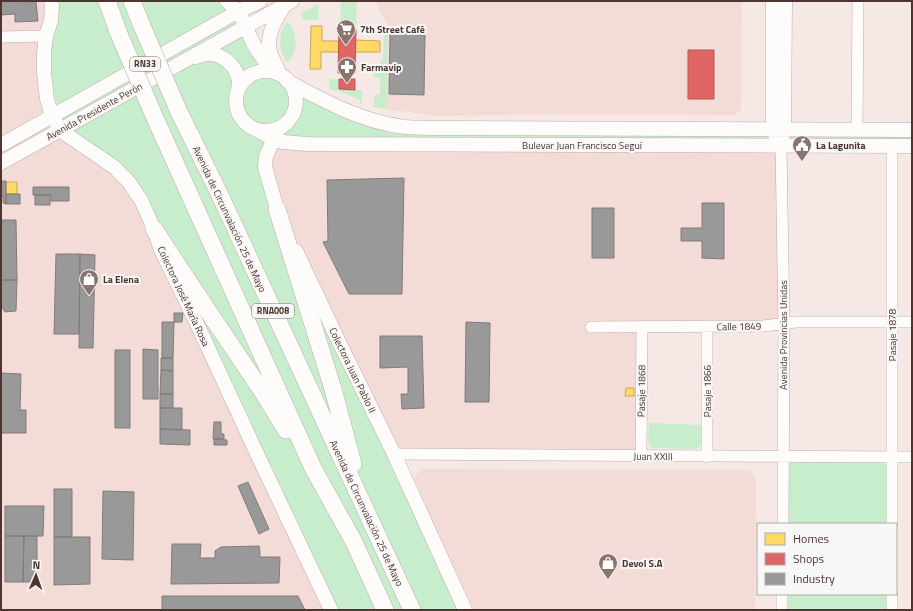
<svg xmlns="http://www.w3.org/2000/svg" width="913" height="611" font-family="'Titillium Web',sans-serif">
	<rect width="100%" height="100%" fill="#f6e8e5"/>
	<path fill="#f3dcd7" d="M1,1H51L128,181L331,610H1Z
		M375,1H742L741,109L735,115L545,114L436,116L387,109V24Z
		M273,139L781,146L784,323L642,326L641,456L394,454L277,209L266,156Z
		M421,469L750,470L756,477L755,610H474L445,549L414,478Z"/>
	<path fill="#c8edcd" d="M51,1H227L281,76L377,121L912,130V146L283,142L266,156L277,209L465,610H331L141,200L69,137L47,99Z
		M341,1H357L356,27H340Z
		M319,4L318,19V20H304L300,14Z
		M287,22C298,27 298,54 289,61L287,62C278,52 278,32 287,22Z
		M384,32H387V109L374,107V95H380V77H374V74L383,58Z
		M331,79H339V89L362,90V103H360V100L337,90L336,92L330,89L329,80Z
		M649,423L703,425V443L696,449L652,448L648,442Z
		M791,462H882L886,465L888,470V524H786L787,466Z
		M787,594H888V610H787Z"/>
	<path fill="#ffd966" stroke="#caa856" d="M311,26H322V41H339V52H321V69H310Z
		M356,40L380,41V52H355Z
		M6,182H17V194H6Z
		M626,388H634V396H625Z"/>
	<path fill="#e06666" stroke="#b45756" d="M339,30H356L355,73H338Z
		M688,50H714V99H688Z
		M339,79H355V90L339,89Z"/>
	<path fill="#999" stroke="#837b79" d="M1,1L36,2L38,21L15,22V14L1,15Z
		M390,34L425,35L424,95L389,94Z
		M404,178L402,294H349L323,242L328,241L327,180Z
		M1,181H6V204L3,203V196H1Z
		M33,187H69V201H51V195H33Z
		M6,194H20V204H6Z
		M35,195H50V205H35Z
		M702,203H724V259L702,258V241H681V228H702Z
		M592,208H614V258H592Z
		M1,220H16L17,280H1Z
		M56,254H80L79,334H54Z
		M80,254L95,255L93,348H79Z
		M1,280H17L16,311L5,312L1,305Z
		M174,313H183L182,322H174Z
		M162,322H174L173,358H162Z
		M466,322L490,323L489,402H465Z
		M380,336H422L424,408L402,409L401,394H408V367L380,368Z
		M143,349L158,350V399H143Z
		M115,350H130V428H115Z
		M161,358H173V371L161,370Z
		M161,370L173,371V394H160Z
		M1,373L21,374L20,410H26V433H1Z
		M160,394H173V408H160Z
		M160,408H182V430L160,429Z
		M214,422H221V434H224V439H213Z
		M160,429L190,430V445L160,444Z
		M214,439L227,440V445H214Z
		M248,482L269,529L259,534L238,486Z
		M54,489H72V537H54Z
		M103,491L134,492L133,560L102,559Z
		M5,506H44L43,536H5Z
		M5,536H24L23,582H5Z
		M24,536H37V582H23Z
		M54,537H90V584L54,585Z
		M172,544H201L200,558H215V551L221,547L259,546L260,552V557H280L279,583L171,584Z
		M162,596H298L305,610H162Z"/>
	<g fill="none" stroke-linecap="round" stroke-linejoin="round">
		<defs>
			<path id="minor" d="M1,37L46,36
				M857,129L858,1
				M781,146L784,323L783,524
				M591,327L763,326L796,322H912
				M394,454C566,455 739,457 912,457
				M641,456L642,326
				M707,457V326
				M892,524V146
				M782,610V594
				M892,610V594"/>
			<path id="major" d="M51,1L52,7L51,21L46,36L44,53V73L47,99L52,116L60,130L114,167L128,181L141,200L154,229L161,250L198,326L259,458L331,610
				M227,1C231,5 235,8 238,12C245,22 248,33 253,43C259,55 267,64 276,73
				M773,1V129L776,137
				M196,57C200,56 204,54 208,54C222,53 238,67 239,82C239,85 238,88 238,91
				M278,70C275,63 270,55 269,47C268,32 276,19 284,6
				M236 101a30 30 0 1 1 60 0a30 30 0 1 1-60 0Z
				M287,81C324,101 362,122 405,127C419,128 434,128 448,128L912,130
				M279,128L266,156L265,167L277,209L281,218
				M255,129L273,139L283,142L307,144L912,146
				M782,138L784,129L785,1
				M1,145L237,12L260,1
				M1,163L292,1
				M296,251L339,342L394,454L465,610"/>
			<path id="highway" d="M107,1L119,34
				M132,1L142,26
				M179,112L218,191L412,610
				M155,118L313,468L354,542L385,610
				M277,209L333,389L353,464
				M154,229L208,311L264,394L286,430"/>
		</defs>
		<use href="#minor" stroke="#beaca8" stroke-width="12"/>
		<use href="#major" stroke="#beaca8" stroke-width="15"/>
		<use href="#highway" stroke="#beaca8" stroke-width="18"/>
		<use href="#minor" stroke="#fefcfb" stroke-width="11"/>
		<use href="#major" stroke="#fefcfb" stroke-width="14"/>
		<use href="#highway" stroke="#fefcfb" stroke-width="17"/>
		<defs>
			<path id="highway-bridge" d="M142,26L179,112
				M119,34L155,118"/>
		</defs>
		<use href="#highway-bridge" stroke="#beaca8" stroke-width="18" stroke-linecap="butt"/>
		<use href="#highway-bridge" stroke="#fefcfb" stroke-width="17"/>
	</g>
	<defs>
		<symbol id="supermarket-pin" viewBox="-11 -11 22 30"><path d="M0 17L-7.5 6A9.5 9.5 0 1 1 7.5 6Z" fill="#89746f" stroke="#f7f7f7"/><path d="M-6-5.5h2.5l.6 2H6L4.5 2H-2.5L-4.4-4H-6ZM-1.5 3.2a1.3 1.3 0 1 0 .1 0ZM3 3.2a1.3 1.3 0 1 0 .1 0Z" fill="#fff"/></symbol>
		<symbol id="pharmacy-pin" viewBox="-11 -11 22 30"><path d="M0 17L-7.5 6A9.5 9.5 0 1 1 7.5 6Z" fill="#89746f" stroke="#f7f7f7"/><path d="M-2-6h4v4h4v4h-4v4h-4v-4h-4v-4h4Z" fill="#fff"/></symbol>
		<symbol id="civic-pin" viewBox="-11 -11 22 30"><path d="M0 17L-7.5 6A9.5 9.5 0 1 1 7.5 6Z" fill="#89746f" stroke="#f7f7f7"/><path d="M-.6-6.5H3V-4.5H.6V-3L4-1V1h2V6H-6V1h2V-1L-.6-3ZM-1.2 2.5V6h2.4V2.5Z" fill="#fff"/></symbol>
		<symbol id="shop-pin" viewBox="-11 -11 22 30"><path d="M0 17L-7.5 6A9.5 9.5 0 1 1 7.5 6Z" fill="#89746f" stroke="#f7f7f7"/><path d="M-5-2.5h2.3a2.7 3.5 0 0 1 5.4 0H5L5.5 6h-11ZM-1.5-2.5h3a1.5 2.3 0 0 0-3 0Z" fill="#fff"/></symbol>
	</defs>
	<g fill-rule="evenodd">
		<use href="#supermarket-pin" x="335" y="18" width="22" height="30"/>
		<use href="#pharmacy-pin" x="336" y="56" width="22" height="30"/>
		<use href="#civic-pin" x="791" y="134" width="22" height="30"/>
		<use href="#shop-pin" x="78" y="268" width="22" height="30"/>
		<use href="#shop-pin" x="597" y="552" width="22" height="30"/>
	</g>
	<g text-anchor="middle" stroke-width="4" stroke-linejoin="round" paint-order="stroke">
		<g fill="#f7f7f7" stroke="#816f6b" stroke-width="1">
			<rect x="130" y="57" width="30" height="14" rx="3"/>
			<rect x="252" y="304" width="42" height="14" rx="3"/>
		</g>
		<g font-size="9" font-weight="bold" fill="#4f352f">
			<text x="145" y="67">RN33</text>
			<text x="273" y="314">RNA008</text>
		</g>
		<g font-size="10" font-weight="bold" fill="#4f352f" stroke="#f7f7f7" text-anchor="start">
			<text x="360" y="33">7th Street Café</text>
			<text x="361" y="71">Farmavip</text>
			<text x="816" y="149">La Lagunita</text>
			<text x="103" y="283">La Elena</text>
			<text x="622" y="567">Devol S.A</text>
		</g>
		<g font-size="10" fill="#4f352f" stroke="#f7f7f7">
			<text transform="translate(94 111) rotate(-29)" y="4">Avenida Presidente Perón</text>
			<text x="582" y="149">Bulevar Juan Francisco Seguí</text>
			<text transform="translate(230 219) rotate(65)" y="4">Avenida de Circunvalación 25 de Mayo</text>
			<text transform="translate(184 296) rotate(65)" y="4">Colectora José María Rosa</text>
			<text transform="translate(739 326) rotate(-1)" y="4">Calle 1849</text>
			<text transform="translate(783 335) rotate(-90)" y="4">Avenida Provincias Unidas</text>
			<text transform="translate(892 335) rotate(-90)" y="4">Pasaje 1878</text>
			<text transform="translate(353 370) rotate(64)" y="4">Colectora Juan Pablo II</text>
			<text transform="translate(641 391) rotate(-89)" y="4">Pasaje 1868</text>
			<text transform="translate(707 391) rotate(-90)" y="4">Pasaje 1866</text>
			<text transform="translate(653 456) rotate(1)" y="4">Juan XXIII</text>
			<text transform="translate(367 513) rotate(65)" y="4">Avenida de Circunvalación 25 de Mayo</text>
		</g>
	</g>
	<rect width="913" height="611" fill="none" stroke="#4f352f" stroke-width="4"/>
	<rect x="757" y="523" width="140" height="72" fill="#f7f7f7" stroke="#b4a9a7"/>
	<rect x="765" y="533" width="20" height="12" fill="#ffd966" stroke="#b4a9a7"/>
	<text x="793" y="543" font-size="12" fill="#4f352f">Homes</text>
	<rect x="765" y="553" width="20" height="12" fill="#e06666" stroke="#b4a9a7"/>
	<text x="793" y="563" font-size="12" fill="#4f352f">Shops</text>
	<rect x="765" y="573" width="20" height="12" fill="#999999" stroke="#b4a9a7"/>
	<text x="793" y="583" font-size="12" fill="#4f352f">Industry</text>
	<g transform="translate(36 575) rotate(2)" stroke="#f7f7f7" stroke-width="3" paint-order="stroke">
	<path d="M0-3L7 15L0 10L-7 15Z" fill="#4f352f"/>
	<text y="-6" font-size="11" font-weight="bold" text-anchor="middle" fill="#4f352f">N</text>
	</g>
</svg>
